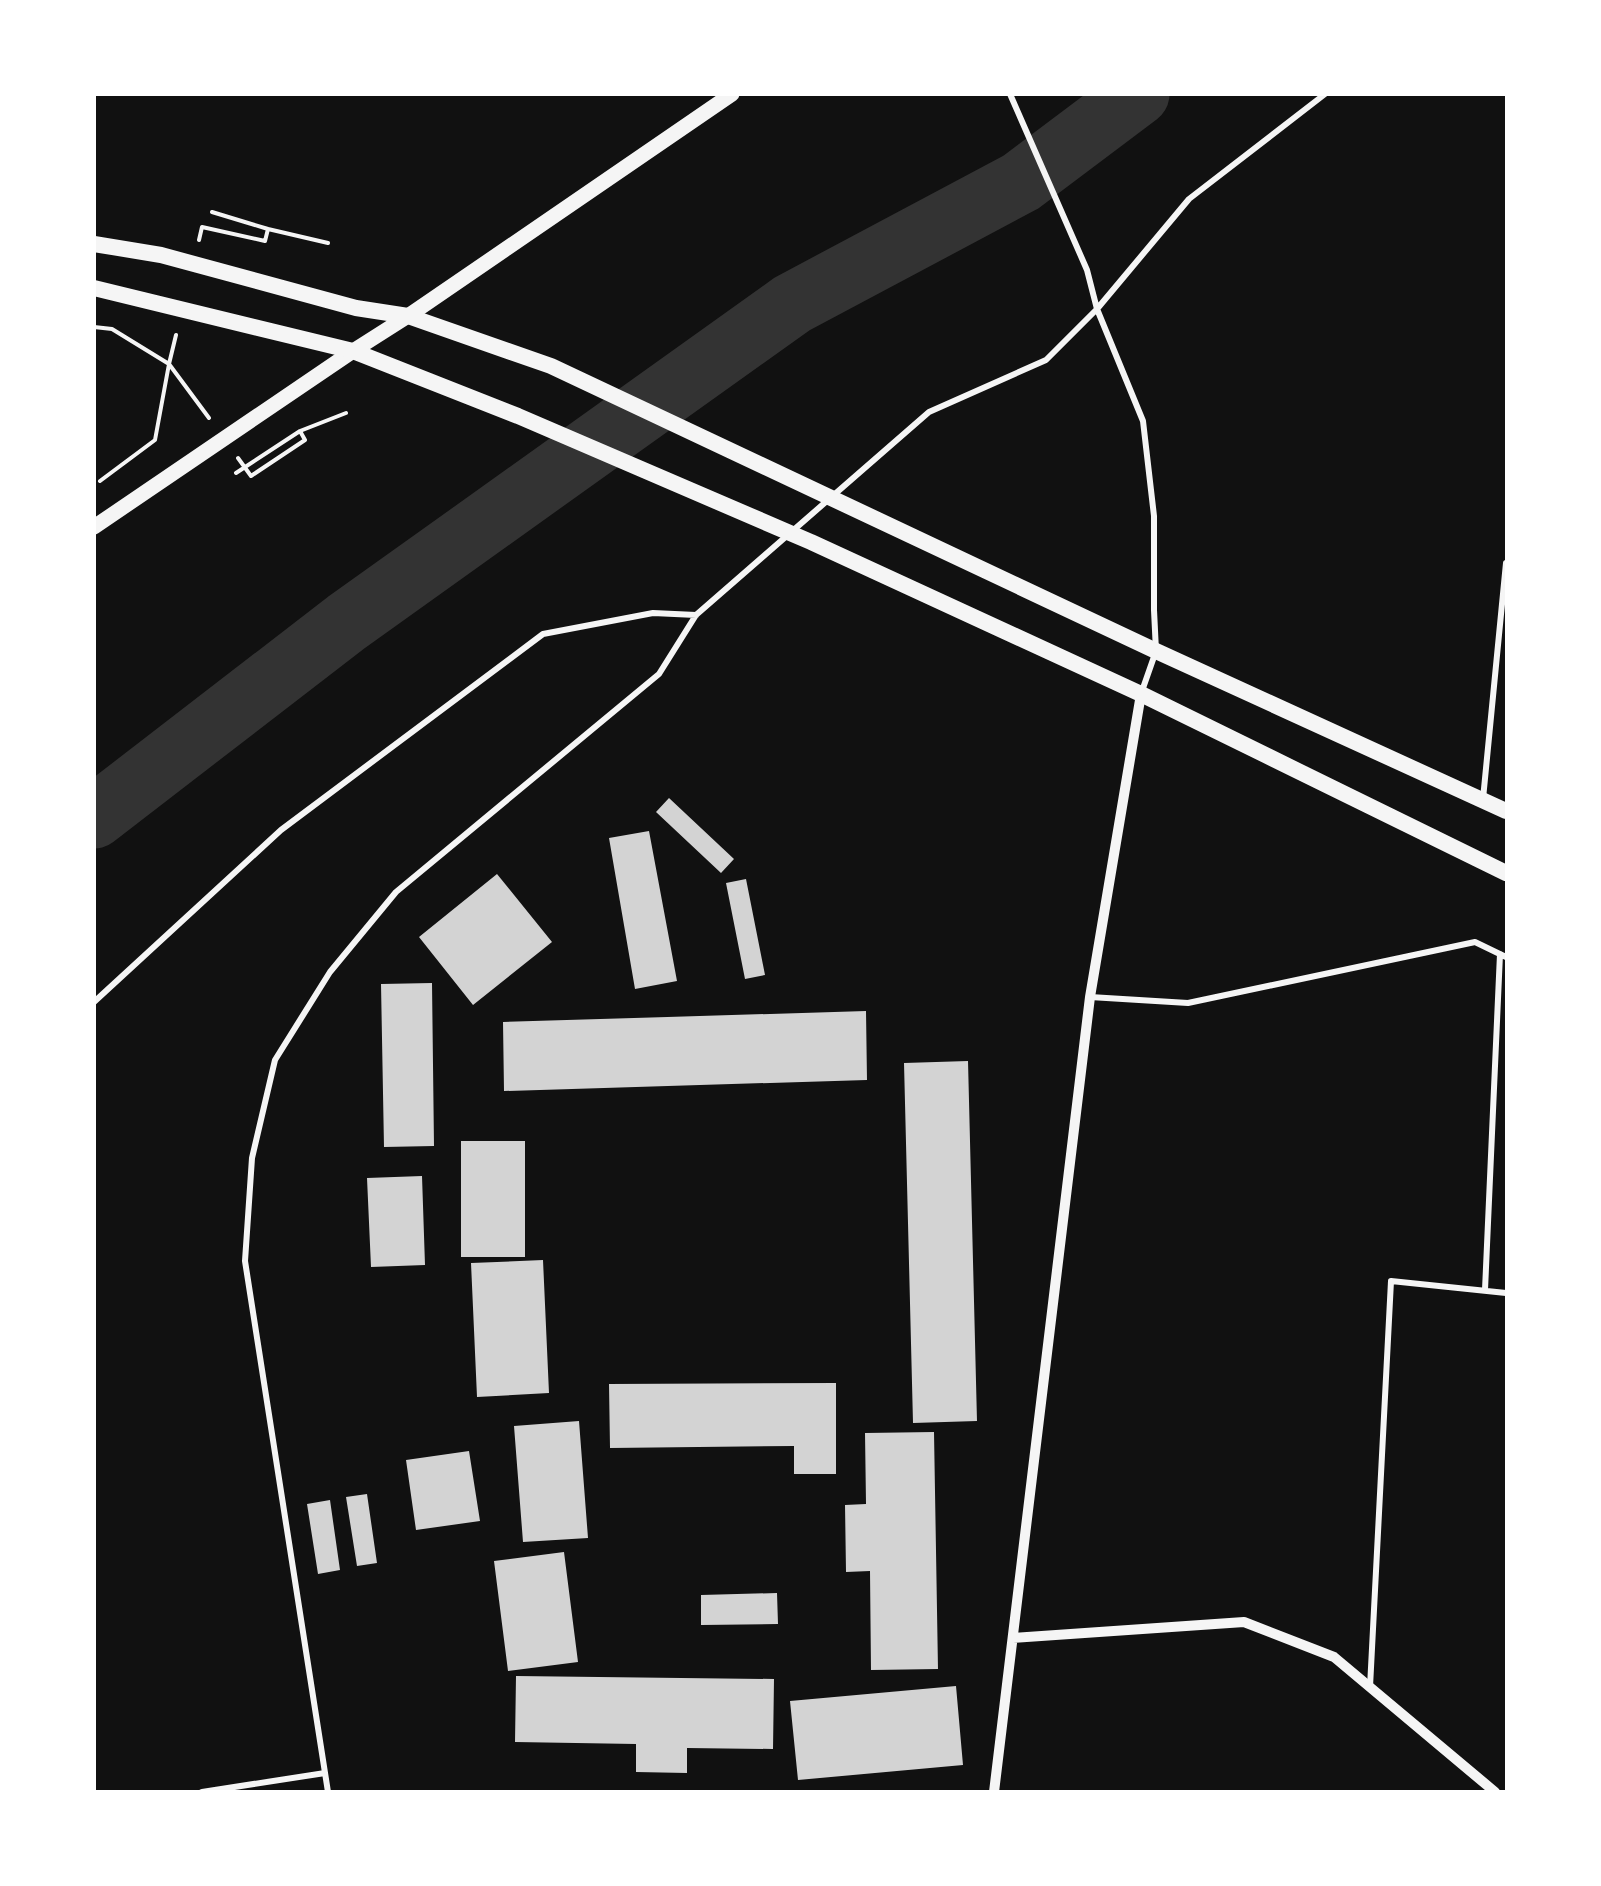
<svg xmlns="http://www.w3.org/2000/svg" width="1601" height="1886" font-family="Jost,sans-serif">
	<rect width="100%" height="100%" fill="#111"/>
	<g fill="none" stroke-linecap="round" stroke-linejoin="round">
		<path stroke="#333" stroke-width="63" d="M94,817L347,622L792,304L1021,182L1138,94"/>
	</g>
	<path fill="#d3d3d3" d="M669,798L734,859L721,873L656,812Z
		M649,831L677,981L635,989L609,838Z
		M497,874L552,942L473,1005L419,937Z
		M746,879L765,975L745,979L726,883Z
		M432,983L434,1146L384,1147L381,984Z
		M866,1011L867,1080L504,1091L503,1022Z
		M968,1061L977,1421L913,1423L904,1063Z
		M461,1141H525V1257H461Z
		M422,1176L425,1265L371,1267L367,1178Z
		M543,1260L549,1393L477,1397L471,1263Z
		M836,1383V1474H794V1446L610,1448L609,1384Z
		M579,1421L588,1538L523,1542L514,1426Z
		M934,1432L938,1669L871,1670L870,1571L846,1572L845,1505L866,1504L865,1433Z
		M469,1451L480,1521L416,1530L406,1460Z
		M367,1494L377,1563L357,1566L346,1497Z
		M330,1500L340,1570L318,1574L307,1504Z
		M564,1552L578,1662L508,1671L494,1561Z
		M777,1593L778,1624L701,1625V1595Z
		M516,1676L774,1679L773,1749L687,1748V1773L636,1772V1744L515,1742Z
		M956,1686L963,1765L798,1780L790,1701Z"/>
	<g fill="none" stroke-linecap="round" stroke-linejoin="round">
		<path stroke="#f5f5f5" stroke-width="4" d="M268,229L328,243
			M199,240L202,227L265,241L268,229L212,212
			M94,327L112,329L169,364L155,440L100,481
			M176,335L169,364L209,418
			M238,458L251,476L305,440L300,431L346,413
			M236,473L300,431"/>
		<path stroke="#f5f5f5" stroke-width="6" d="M1010,94L1087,270L1097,309L1143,421L1154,516V610L1156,651L1142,691
			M1483,799L1506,563
			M1090,997L1188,1003L1475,942L1506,957
			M94,1002L281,830L543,634L653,613L696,615
			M1485,1290L1500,954
			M1370,1687L1391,1281L1506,1293
			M202,1792L325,1773
			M328,1792L245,1261L252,1158L275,1060L330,972L396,892L659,674L696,615L929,412L1046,360L1097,309L1189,199L1325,94"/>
		<path stroke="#f5f5f5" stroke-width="10" d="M1013,1638L1244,1622L1334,1657L1495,1792
			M994,1792L1090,997L1141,694"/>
		<path stroke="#f5f5f5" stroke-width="15" d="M94,527L353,351L408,316L732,94"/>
		<path stroke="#f5f5f5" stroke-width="16" d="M94,244L161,255L356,308L408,316L551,366L1156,651L1506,811
			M94,288L353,351L518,416L811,542L1141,694L1506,873"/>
	</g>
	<rect width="1601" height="1886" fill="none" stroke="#ffffff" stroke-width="192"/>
</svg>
